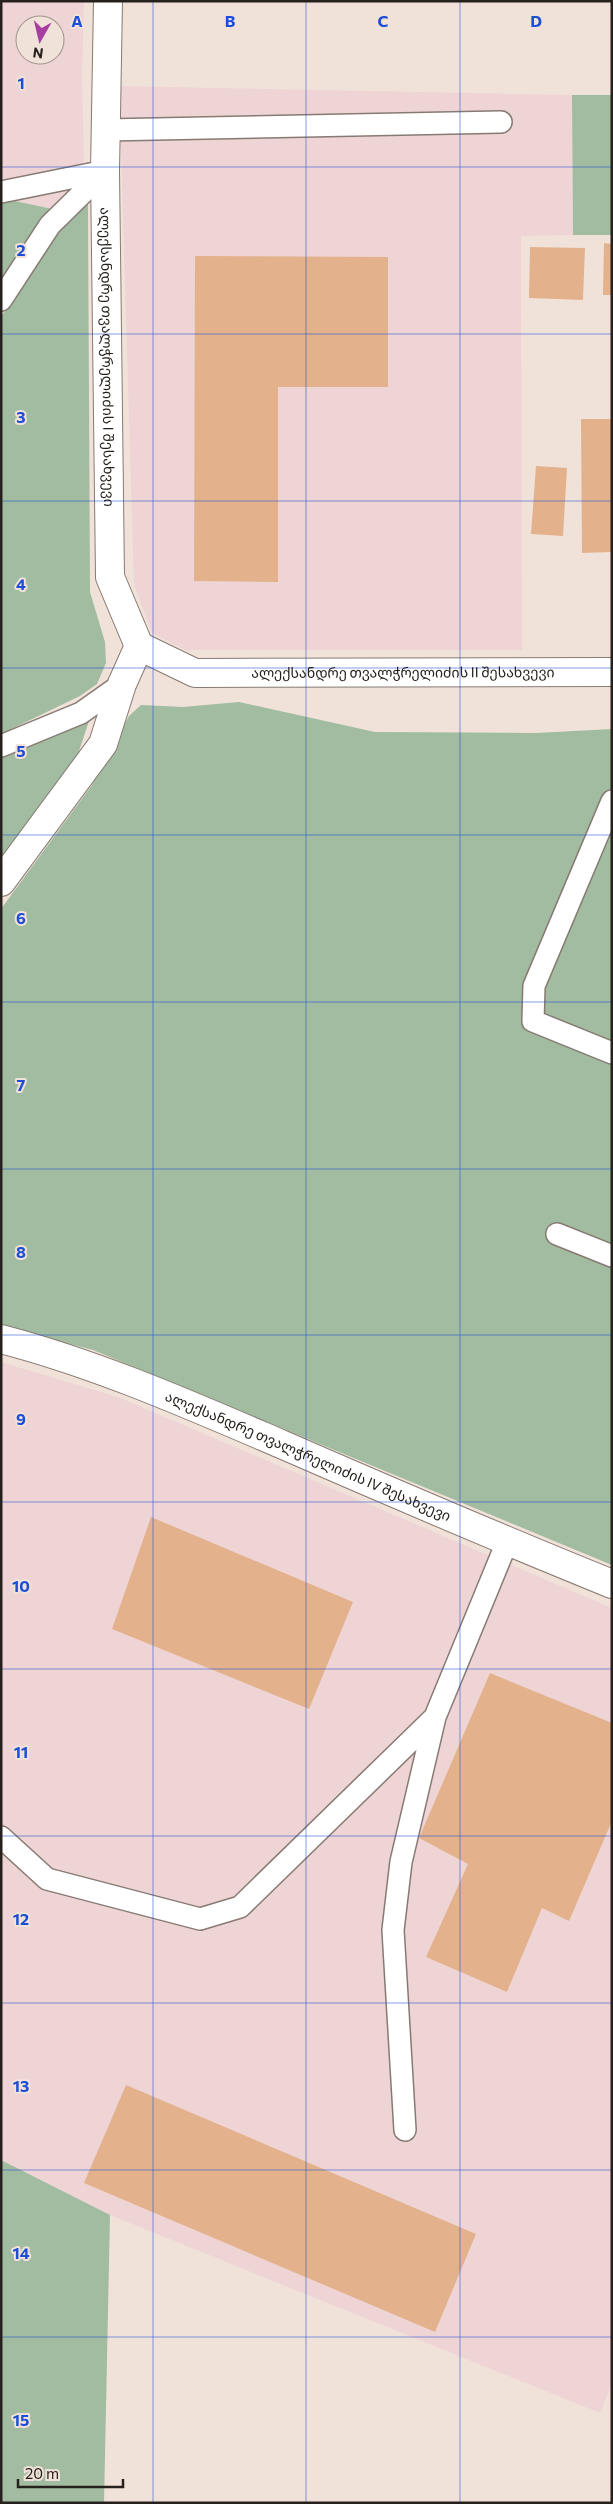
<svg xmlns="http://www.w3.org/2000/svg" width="613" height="2504" font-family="Commissioner,'Noto Sans Georgian',sans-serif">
	<rect width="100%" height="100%" fill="#f1e2d9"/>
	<path fill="#efd4d6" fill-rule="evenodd" d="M1,1H84L82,77L84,160L75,182L57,210L1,198ZM25,25H55V55H25Z
		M119,86L572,95L573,235L521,236L522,650H185L152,633L134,585Z
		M1,1362L118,1397L612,1608V2384L600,2413L110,2215L1,2160Z"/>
	<path fill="#a1bca1" d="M572,95H612V235H573Z
		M1,198L57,210L1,286Z
		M88,204L90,592L105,642L106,663L97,684L80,696L1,734V317L55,231Z
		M239,702L375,732L536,733L612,729V1565L93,1350L1,1326V909L92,785L129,716L141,705L183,707Z
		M90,718L74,766L1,864V755Z
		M1,2160L110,2215L104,2503H1Z"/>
	<path fill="#e3b28d" d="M604,243L612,244V295H603Z
		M530,247L585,248L583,300L529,298Z
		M195,256L388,257V387H278V582L194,581Z
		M581,419H612V552L582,553Z
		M536,466L567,468L563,536L531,534Z
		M151,1517L353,1602L309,1709L112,1629Z
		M490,1673L612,1723V1821L569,1921L542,1908L507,1992L426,1957L468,1864L419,1838Z
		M126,2085L476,2234L435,2332L84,2183Z"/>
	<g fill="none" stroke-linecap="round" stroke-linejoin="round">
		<defs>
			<path id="lane" d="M106,130L501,122
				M1,192L105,171
				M1,300L50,225L105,171
				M1,746L81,713L122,684
				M612,801L534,986L533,1021L612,1053
				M557,1234L612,1256
				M1,1837L47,1879L200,1919L240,1907L435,1717L507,1542
				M405,2130L393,1930L401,1862L435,1717"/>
			<g id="street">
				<path id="s1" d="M108,1L105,171L110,577L139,646L195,673L612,672"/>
				<path d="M1,882L103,744L122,684L139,646"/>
				<path id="s2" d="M1,1339C97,1364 190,1405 281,1444C391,1492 501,1539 612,1584"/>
			</g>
		</defs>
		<use href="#lane" stroke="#877a72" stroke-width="24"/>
		<use href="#street" stroke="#877a72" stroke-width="30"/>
		<use href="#lane" stroke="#fff" stroke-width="21"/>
		<use href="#street" stroke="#fff" stroke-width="28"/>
	</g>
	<path fill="none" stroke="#1d4ed8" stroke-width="1" stroke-opacity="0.55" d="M153,1V2503M306,1V2503M460,1V2503M1,167H612M1,334H612M1,501H612M1,668H612M1,835H612M1,1002H612M1,1169H612M1,1335H612M1,1502H612M1,1669H612M1,1836H612M1,2003H612M1,2170H612M1,2337H612"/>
	<g text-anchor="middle" stroke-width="4" stroke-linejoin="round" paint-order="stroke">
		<g font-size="14" fill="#27211e" stroke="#f1e2d9">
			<text dy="5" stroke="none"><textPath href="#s1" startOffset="356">ალექსანდრე თვალჭრელიძის I შესახვევი</textPath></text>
			<text dy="5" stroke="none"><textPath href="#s1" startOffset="921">ალექსანდრე თვალჭრელიძის II შესახვევი</textPath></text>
			<text dy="5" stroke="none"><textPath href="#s2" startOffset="329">ალექსანდრე თვალჭრელიძის IV შესახვევი</textPath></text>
		</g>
	</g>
	<g font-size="16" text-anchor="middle" font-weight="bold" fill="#1d4ed8" stroke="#f1e2d9" stroke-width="4" stroke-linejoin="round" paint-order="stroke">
		<text x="77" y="27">A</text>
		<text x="230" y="27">B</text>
		<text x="383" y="27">C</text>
		<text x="536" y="27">D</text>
		<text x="21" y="89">1</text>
		<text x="21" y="256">2</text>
		<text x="21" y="423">3</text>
		<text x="21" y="590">4</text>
		<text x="21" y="757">5</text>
		<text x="21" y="924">6</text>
		<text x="21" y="1091">7</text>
		<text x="21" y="1258">8</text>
		<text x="21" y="1425">9</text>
		<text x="21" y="1592">10</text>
		<text x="21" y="1758">11</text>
		<text x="21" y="1925">12</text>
		<text x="21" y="2092">13</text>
		<text x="21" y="2259">14</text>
		<text x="21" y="2426">15</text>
	</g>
	<rect width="613" height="2504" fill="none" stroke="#27211e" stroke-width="5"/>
	<g transform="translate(40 40) rotate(188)"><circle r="24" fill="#f1e2d9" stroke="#a0958e"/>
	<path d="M0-4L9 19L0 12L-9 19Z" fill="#a63ea0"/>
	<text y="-8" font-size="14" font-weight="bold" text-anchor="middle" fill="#27211e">N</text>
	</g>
	<path d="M18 2479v8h105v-8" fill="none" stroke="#27211e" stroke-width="2.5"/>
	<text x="25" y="2479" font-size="15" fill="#27211e" stroke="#f1e2d9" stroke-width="4" paint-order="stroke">20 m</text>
</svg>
